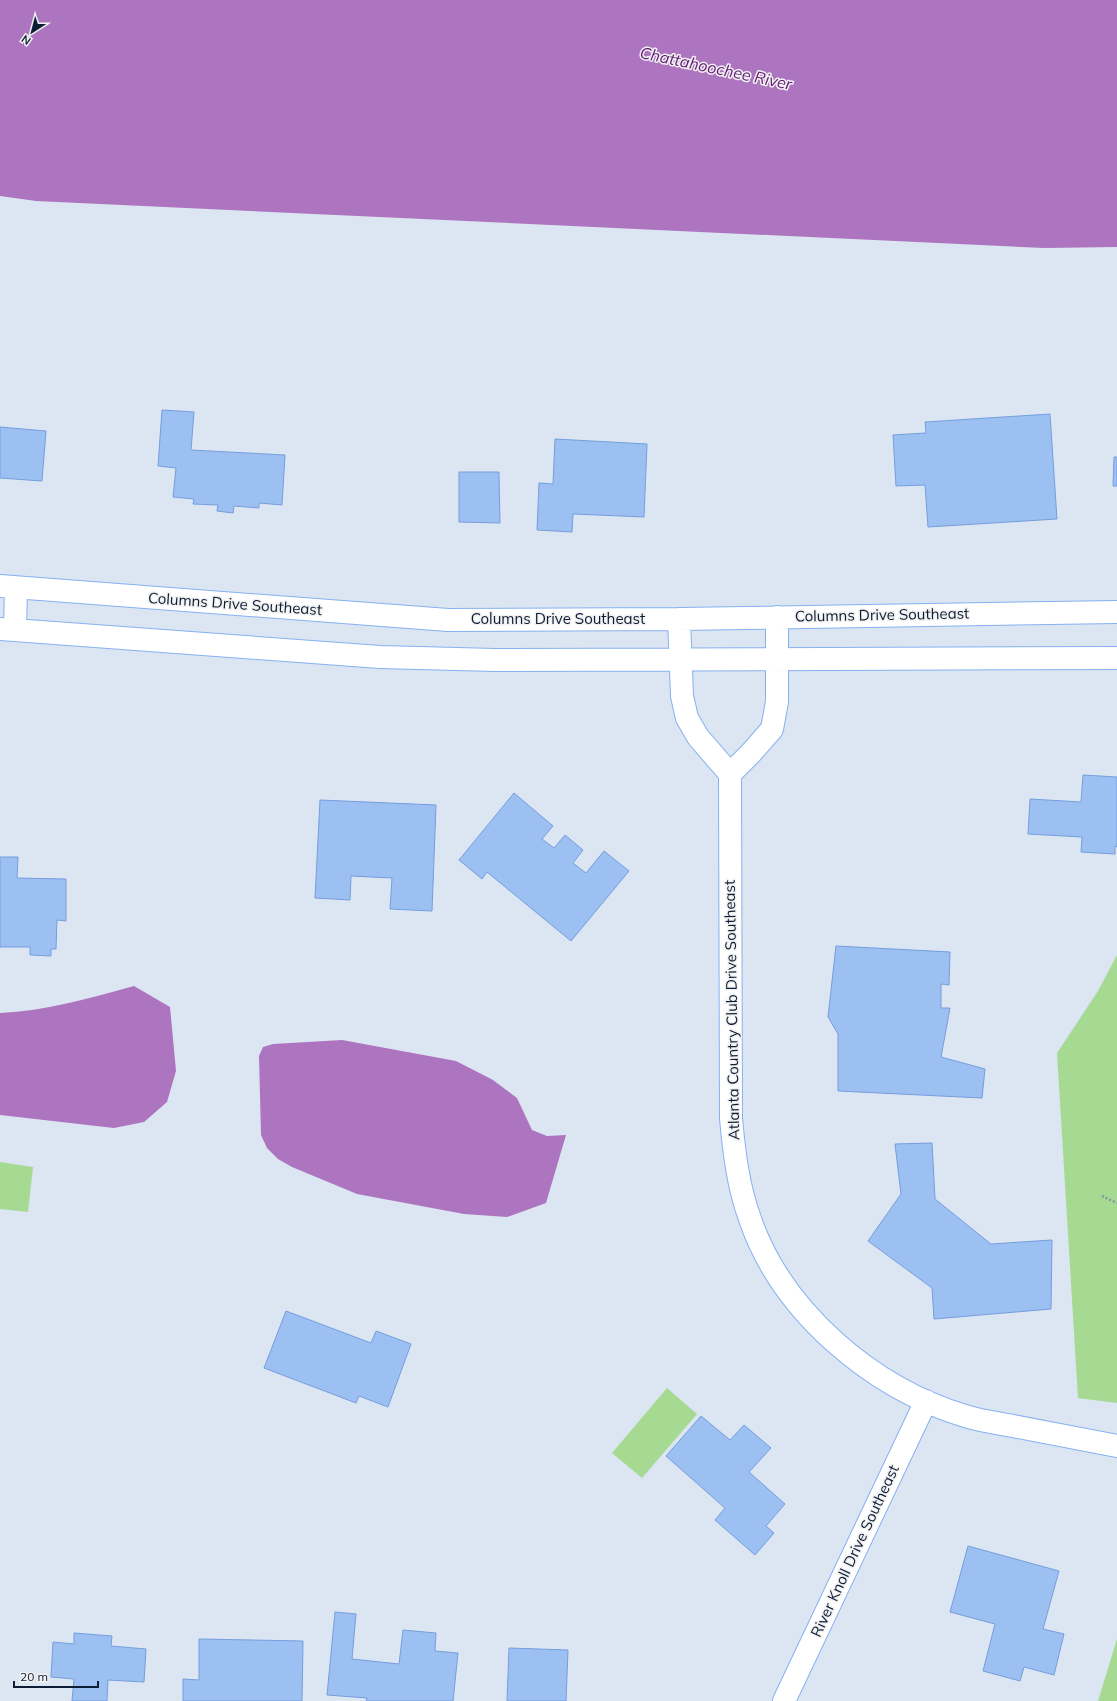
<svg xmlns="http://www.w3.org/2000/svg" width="1117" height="1701" font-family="Mulish,sans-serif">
	<rect width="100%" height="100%" fill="#dce5f2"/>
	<path fill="#a6da93" d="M1117,955V1403L1078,1398L1057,1053L1098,991Z
		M0,1162L33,1167L28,1212L0,1209Z
		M667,1388L697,1414L642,1478L612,1453Z
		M1117,1639V1701H1098Z"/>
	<path fill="#ad74bf" d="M0,0H1117V247L1044,248L36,201L0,196Z
		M134,986L170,1007L176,1071L167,1102L144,1122L114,1128L0,1115V1013C45,1011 91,998 134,986Z
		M342,1040L456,1061L493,1080L517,1098L532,1130L547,1136L566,1135L546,1203L507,1217L464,1214L357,1194L292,1167L278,1159L267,1148L261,1135L259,1056L263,1047L273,1044Z"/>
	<path fill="#9dc0f3" stroke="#749edd" d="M162,410L194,412L191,450L285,455L282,505L259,503V508L234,506L233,513L217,511L218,505L193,504L194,499L173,497L176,468L158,466Z
		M1050,414L1057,519L928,527L925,485L896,486L893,435L926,433L925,422Z
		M0,427L46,431L42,481L0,478Z
		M555,439L647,444L644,517L573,514L572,532L537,530L539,483L553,484Z
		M1114,457H1117V486H1113Z
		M459,472H499L500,523L459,522Z
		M1083,775L1117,777V847L1115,846V854L1081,852L1082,837L1028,834L1030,799L1081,802Z
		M514,793L553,826L542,839L554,848L565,835L583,850L573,863L586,873L604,851L629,871L571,941L487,872L482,879L459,860Z
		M320,800L436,805L432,911L390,909L392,878L351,876L350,900L315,898Z
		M0,857H18L17,878L66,879V921L57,920L56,949H51V956L30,955V947H0Z
		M836,946L950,952L949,985L941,984V1008H950L941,1057L985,1069L982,1098L838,1091V1034L828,1017Z
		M932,1143L935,1199L991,1244L1052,1240L1051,1309L934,1319L932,1288L868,1241L901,1194L895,1144Z
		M286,1311L371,1343L376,1331L411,1344L388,1407L359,1396L356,1403L264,1368Z
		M701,1416L730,1440L744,1425L771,1448L749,1472L785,1504L766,1526L774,1533L755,1555L715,1520L725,1508L666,1456Z
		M968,1546L1059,1571L1043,1629L1064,1634L1054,1675L1024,1667L1020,1681L983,1671L995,1624L950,1612Z
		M335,1612L356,1614L352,1659L399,1664L403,1630L436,1633L435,1651L458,1653L453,1701H366L367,1698L327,1695Z
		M74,1633L112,1636L111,1646L146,1649L144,1682L108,1680L107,1701H72L74,1679L51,1677L53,1642L74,1644Z
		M199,1639L303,1641L302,1701H183V1679L199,1680Z
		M509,1648L568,1650L566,1701H507Z"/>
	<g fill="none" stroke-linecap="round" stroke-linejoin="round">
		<defs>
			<path id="minor" d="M0,586L448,620L679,619L1117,612
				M679,619L682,696L687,718L698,737L730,774L731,1118C734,1152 738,1186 750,1219C782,1312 872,1388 965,1416C981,1421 997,1423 1013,1426C1048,1433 1082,1439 1117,1446
				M0,629L380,657L495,660L1117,658
				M15,630L16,588
				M730,774L751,753L772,729L777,702V617
				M784,1701L926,1401"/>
		</defs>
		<use href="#minor" stroke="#85b1f1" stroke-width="24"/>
		<path stroke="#8793a4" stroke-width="2.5" stroke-dasharray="2 2" stroke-linecap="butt" d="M1102,1196L1117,1203"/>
		<use href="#minor" stroke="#fff" stroke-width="22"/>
	</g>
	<g text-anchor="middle" stroke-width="3" stroke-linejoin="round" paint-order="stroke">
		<g font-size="15" fill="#0d1d35" stroke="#f1f1f1">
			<text transform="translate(235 604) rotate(4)" y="5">Columns Drive Southeast</text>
			<text transform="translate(882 615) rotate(-1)" y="5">Columns Drive Southeast</text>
			<text x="558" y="624">Columns Drive Southeast</text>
			<text transform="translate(732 1010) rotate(-91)" y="5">Atlanta Country Club Drive Southeast</text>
			<text transform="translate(855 1551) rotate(-65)" y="5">River Knoll Drive Southeast</text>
		</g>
		<g font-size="16" font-style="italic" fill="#611975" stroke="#f1f1f1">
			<text transform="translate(716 68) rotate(12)" y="6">Chattahoochee River</text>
		</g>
	</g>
	<g transform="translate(32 32) rotate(216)" stroke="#f1f1f1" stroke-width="3" paint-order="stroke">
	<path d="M0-3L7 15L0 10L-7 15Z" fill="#0d1d35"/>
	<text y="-6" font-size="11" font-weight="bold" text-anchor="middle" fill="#0d1d35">N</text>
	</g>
	<path d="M14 1681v6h84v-6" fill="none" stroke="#0d1d35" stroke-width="2"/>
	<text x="20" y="1681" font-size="12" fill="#0d1d35" stroke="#f1f1f1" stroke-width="3" paint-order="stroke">20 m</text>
</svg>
